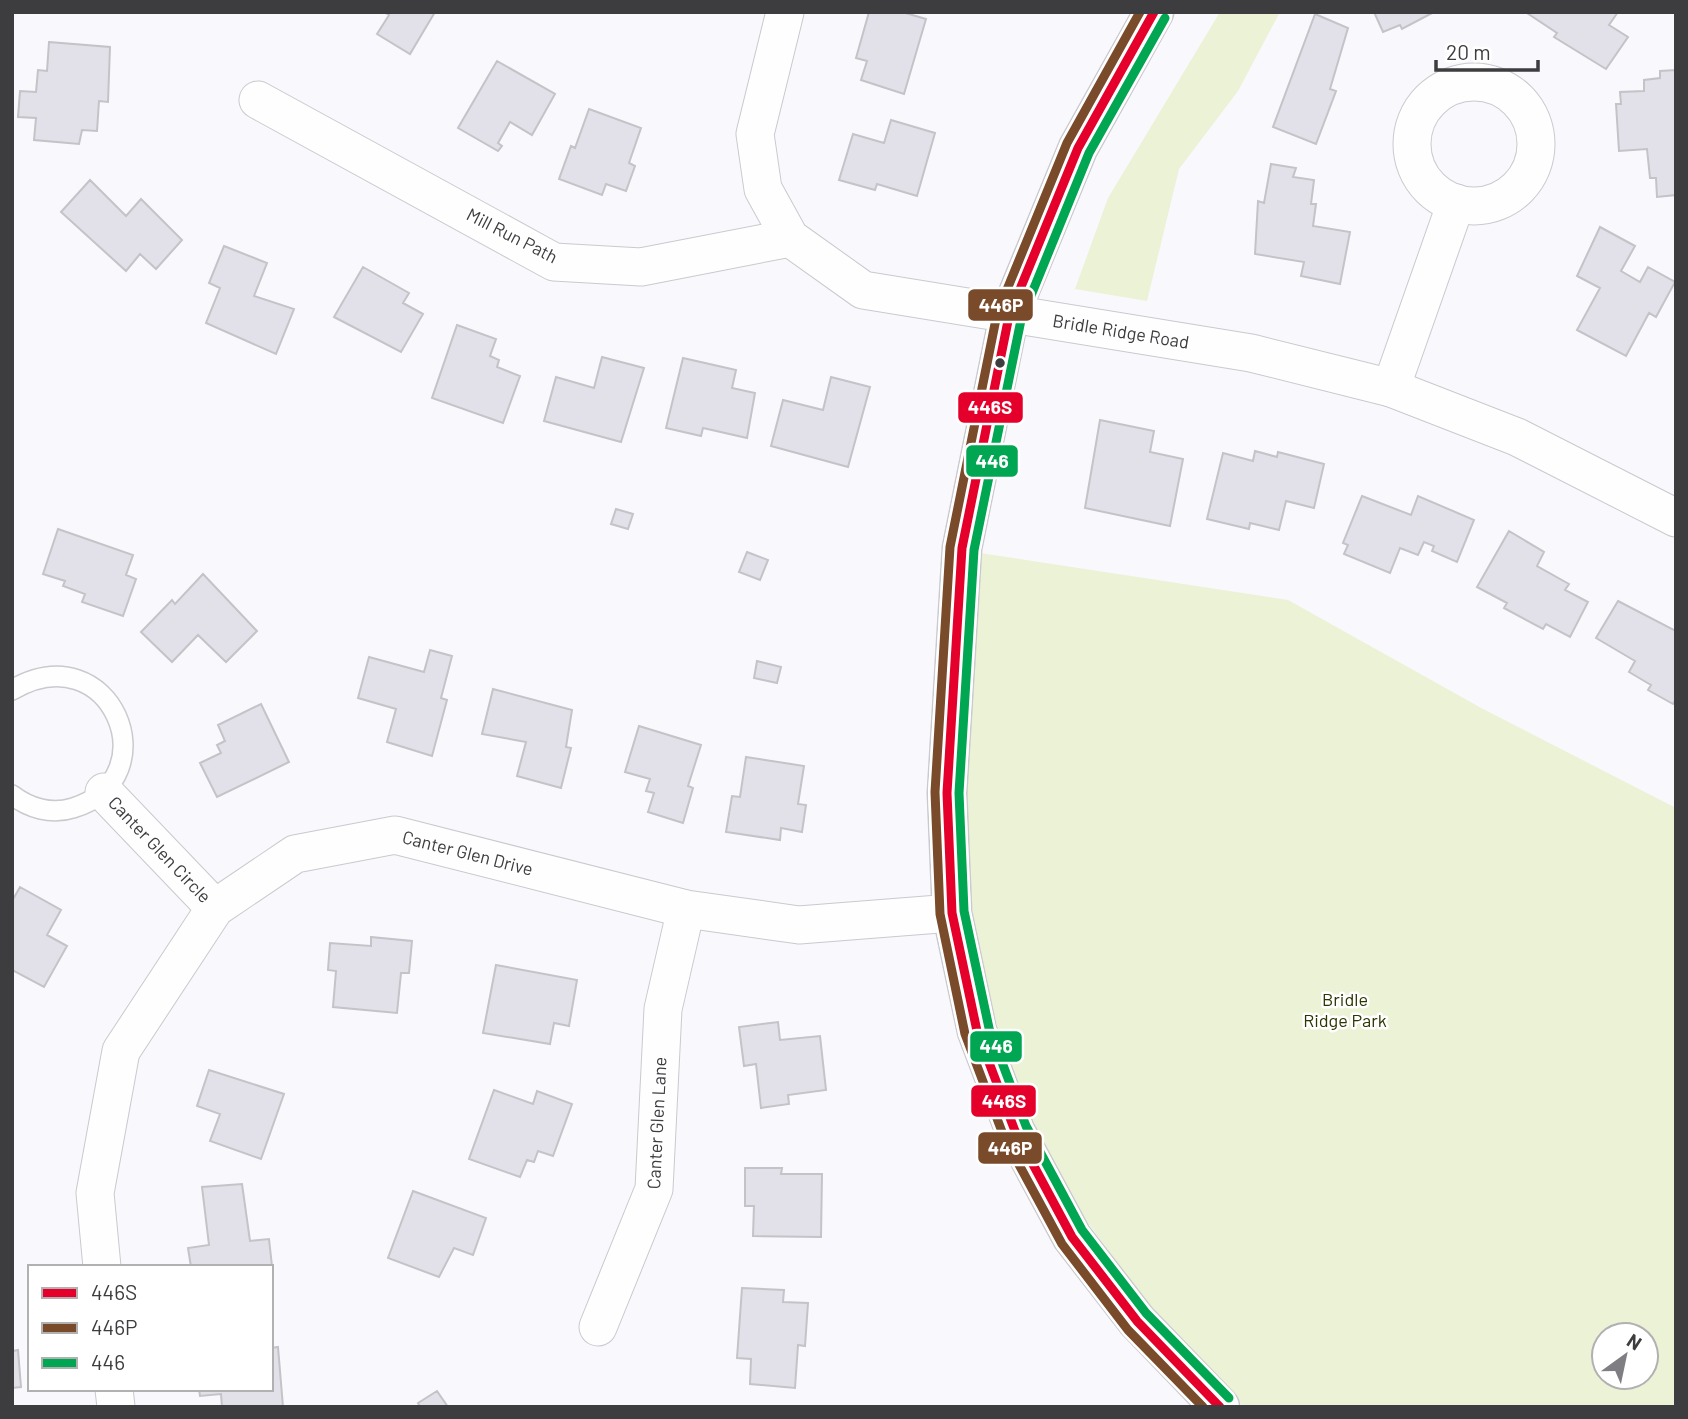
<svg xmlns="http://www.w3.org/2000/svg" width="1688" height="1419" font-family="Barlow,sans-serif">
	<rect width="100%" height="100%" fill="#f9f8fd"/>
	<path fill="#ebf2d6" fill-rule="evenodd" d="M1220,12H1280L1238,91L1179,169L1147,301L1075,289L1108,198Z
		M980,553L1288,600L1483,709L1676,808V1407H1244L1146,1303L1068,1195L1027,1117L1002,1045L979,955L965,857L966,753ZM1604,1335H1646V1377H1604Z"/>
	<path fill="#e2e1e9" stroke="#c4c3c7" stroke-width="2" d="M384,12H435L410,54L377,34L389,15Z
		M869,12H902L926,19L904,94L861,80L867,61L856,58Z
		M1374,12H1434L1402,29L1400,25L1383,32Z
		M1618,12L1609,25L1628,37L1606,69L1554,37L1557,33L1527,13Z
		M1315,14L1348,28L1330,89L1336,91L1316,144L1273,127Z
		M49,42L110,47L108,102L99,101L97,131L82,130L79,144L34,140L36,118L18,117L20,91L36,92L38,70L47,71Z
		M497,61L555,94L532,135L510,122L498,143L502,146L498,151L458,128Z
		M1676,70V195L1657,197L1656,178H1650L1647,149L1619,151L1616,104H1621L1620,92L1644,91V80L1660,78V71Z
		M589,109L641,128L629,163L635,166L626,191L606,184L602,195L559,179L571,146L575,148Z
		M891,120L935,133L917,196L877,184L875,190L839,180L853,134L884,143Z
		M1271,164L1296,168L1293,177L1314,180L1311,204H1316L1313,226L1350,232L1340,284L1301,276L1304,262L1255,254L1258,201L1264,203Z
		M90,180L126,216L141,199L182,240L156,269L140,254L126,271L61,212Z
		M1600,227L1635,246L1621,271L1640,282L1648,267L1675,282L1656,317L1649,313L1626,356L1577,330L1600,288L1577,276Z
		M224,246L267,263L254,296L294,309L276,354L206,323L220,288L209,283Z
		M363,267L409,293L403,303L423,314L401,352L334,317Z
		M457,325L496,339L490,356L499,360L497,367L520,376L503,423L432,398Z
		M602,357L644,368L621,442L544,421L556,377L594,388Z
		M683,358L736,370L732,388L755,393L747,438L703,428L701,436L666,428Z
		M831,377L870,387L848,467L771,446L783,400L823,410Z
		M1100,420L1154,431L1150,452L1183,459L1170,526L1085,508Z
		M1255,451L1277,457L1278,452L1324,464L1314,508L1286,501L1279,530L1250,523L1249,529L1207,519L1223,453L1253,461Z
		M1362,496L1411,515L1418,496L1474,520L1457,562L1432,551L1434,546L1424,542L1418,555L1400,548L1390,573L1344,554L1348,545L1343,543Z
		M616,509L633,514L628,529L611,524Z
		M58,529L133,555L126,575L136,579L123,616L82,602L85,594L63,586L65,581L43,574Z
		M1509,531L1544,552L1537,566L1569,584L1565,590L1588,602L1570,637L1546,624L1543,629L1504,608L1507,603L1477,587Z
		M747,552L768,560L760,580L739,572Z
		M203,574L257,631L226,662L198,635L172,662L141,632L172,600L175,604Z
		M1618,601L1676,631V699L1673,704L1648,690L1651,685L1629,672L1635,661L1596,638Z
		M430,650L452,656L441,698L447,700L432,756L387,742L396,709L358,698L369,657L424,672Z
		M757,661L781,667L777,683L754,678Z
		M493,689L572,710L566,747L571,748L561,788L517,776L526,742L482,734Z
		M261,704L289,762L217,797L200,763L221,753L217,745L225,741L218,725Z
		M639,726L701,745L688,786L693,788L683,823L648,812L654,793L646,791L650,779L625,772Z
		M746,757L804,766L798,804L806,805L802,832L781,828L780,840L726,832L732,796L740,797Z
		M20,887L61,910L47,935L67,946L44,987L12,970V901Z
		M371,937L412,941L409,973H401L397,1013L333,1007L336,971L328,970L330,943L371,946Z
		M496,965L577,980L569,1026L554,1023L550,1044L483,1033Z
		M778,1022L780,1040L820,1036L826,1090L788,1095L789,1104L761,1108L756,1064L744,1066L739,1027Z
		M209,1070L284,1094L261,1159L210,1141L220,1114L197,1106Z
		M494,1090L533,1104L537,1091L572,1104L553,1156L538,1151L534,1162L527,1160L520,1177L469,1159Z
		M745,1168H782L781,1174H822L821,1237L753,1236L754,1206H745Z
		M242,1184L250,1241L269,1239L272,1266L191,1267L188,1248L209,1245L202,1187Z
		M413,1191L486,1218L473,1255L454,1248L439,1277L388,1258Z
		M742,1288L784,1290L783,1302L808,1303L805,1346L798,1345L795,1388L750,1384L751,1359L737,1358Z
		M12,1341L13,1351L18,1350L21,1387L12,1388Z
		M278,1347L283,1407H222L221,1394L200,1396L199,1389H271V1348Z
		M437,1391L448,1407H420L418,1403Z"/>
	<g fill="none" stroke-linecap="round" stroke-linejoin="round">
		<defs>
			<path id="service" d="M12,690C111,632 171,778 73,808C51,815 29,808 12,795"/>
			<g id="minor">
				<path id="s1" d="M785,12L755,134L763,189L790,238L863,290L1251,353L1391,388L1517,437L1676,518"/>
				<circle cx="1474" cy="144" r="62"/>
				<path d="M258,100L554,262L641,267L790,238"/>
				<path d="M1391,388L1456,203"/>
				<path id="s2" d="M104,792L215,908"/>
				<path id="s3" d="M102,1267L95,1193L121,1051L215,908L295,854L395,835L686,909L799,925L952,913"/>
				<path id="s4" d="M598,1327L654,1189L663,1009L686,909"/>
				<path d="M114,1389L116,1407"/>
			</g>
			<path id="tertiary" d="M1154,12L1078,148L1009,316L962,548L947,793L952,913L977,1031L1015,1131L1072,1237L1137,1321L1220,1407"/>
		</defs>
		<use href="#service" stroke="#cac9cd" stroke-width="22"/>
		<use href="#minor" stroke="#cac9cd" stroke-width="39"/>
		<use href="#tertiary" stroke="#cac9cd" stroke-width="41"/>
		<use href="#service" stroke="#fefeff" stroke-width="19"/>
		<use href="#minor" stroke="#fefeff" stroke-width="37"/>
		<use href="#tertiary" stroke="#fefeff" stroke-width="38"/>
		<defs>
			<path id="bus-1" d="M1154,12L1078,148L1009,316L962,548L947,793L952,913L977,1031L1015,1131L1072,1237L1137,1321L1220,1407"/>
			<path id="bus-2" d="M1140,12L1067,143L997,314L950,547L935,792L940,914L965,1034L1004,1137L1062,1244L1128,1330L1203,1407"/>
			<path id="bus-3" d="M1165,18L1089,153L1021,320L974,550L959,793L964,911L989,1028L1026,1126L1082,1230L1146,1313L1229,1398"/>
		</defs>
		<use href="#bus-1" stroke="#fff" stroke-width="14"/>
		<use href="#bus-2" stroke="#fff" stroke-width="14"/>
		<use href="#bus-3" stroke="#fff" stroke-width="14"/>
		<use href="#bus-1" stroke="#e4002b" stroke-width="9"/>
		<use href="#bus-2" stroke="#7a4b2a" stroke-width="9"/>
		<use href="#bus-3" stroke="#00a651" stroke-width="9"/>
	</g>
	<circle fill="#3d3c3f" stroke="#fff" stroke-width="2.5" cx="1000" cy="363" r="6"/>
	<g text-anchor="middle" stroke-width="5" stroke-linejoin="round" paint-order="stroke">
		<g font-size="18" fill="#3d3c3f" stroke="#fff">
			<text transform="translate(512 236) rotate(27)" y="6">Mill Run Path</text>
			<text dy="6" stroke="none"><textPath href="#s1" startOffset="588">Bridle Ridge Road</textPath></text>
			<text dy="6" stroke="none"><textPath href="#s2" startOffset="80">Canter Glen Circle</textPath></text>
			<text dy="6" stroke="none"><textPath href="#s3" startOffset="663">Canter Glen Drive</textPath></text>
			<text dy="6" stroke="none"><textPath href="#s4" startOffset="215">Canter Glen Lane</textPath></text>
		</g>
		<g font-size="18" fill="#2d3502" stroke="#fff">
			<text x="1345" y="1006">Bridle<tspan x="1345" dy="21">Ridge Park</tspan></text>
		</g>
	</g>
	<g stroke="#fff" stroke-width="2.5">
		<rect x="967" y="288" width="67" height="34" rx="7" fill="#7a4b2a"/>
		<rect x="957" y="391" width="67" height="33" rx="7" fill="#e4002b"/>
		<rect x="965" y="444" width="54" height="34" rx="7" fill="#00a651"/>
		<rect x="969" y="1030" width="54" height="33" rx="7" fill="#00a651"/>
		<rect x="970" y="1084" width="67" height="34" rx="7" fill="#e4002b"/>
		<rect x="977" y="1131" width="66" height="34" rx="7" fill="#7a4b2a"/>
	</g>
	<g font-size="19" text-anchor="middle" font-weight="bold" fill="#fff">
		<text x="1001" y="312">446P</text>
		<text x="990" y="414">446S</text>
		<text x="992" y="468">446</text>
		<text x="996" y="1053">446</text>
		<text x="1004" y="1108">446S</text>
		<text x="1010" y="1155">446P</text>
	</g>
	<rect width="1688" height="1419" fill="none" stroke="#3d3c3f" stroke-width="28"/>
	<rect x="28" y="1265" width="245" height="126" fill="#ffffff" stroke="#b1b1b2" stroke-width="2"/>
	<rect x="42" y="1288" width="35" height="10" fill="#e4002b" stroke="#b1b1b2" stroke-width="2"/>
	<text x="91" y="1300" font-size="21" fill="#3d3c3f">446S</text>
	<rect x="42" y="1323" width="35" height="10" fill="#7a4b2a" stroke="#b1b1b2" stroke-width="2"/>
	<text x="91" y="1335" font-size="21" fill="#3d3c3f">446P</text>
	<rect x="42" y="1358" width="35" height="10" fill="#00a651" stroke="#b1b1b2" stroke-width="2"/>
	<text x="91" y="1370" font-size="21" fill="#3d3c3f">446</text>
	<g transform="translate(1625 1356) rotate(33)"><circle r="33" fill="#ffffff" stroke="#b1b1b2" stroke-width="2"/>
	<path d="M0-5L12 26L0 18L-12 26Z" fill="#7f7e82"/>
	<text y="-10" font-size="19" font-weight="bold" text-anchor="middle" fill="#3d3c3f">N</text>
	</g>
	<path d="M1436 60v10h102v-10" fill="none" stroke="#3d3c3f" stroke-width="3.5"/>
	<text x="1446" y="60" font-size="21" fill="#3d3c3f" stroke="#ffffff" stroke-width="5" paint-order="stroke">20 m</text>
</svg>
